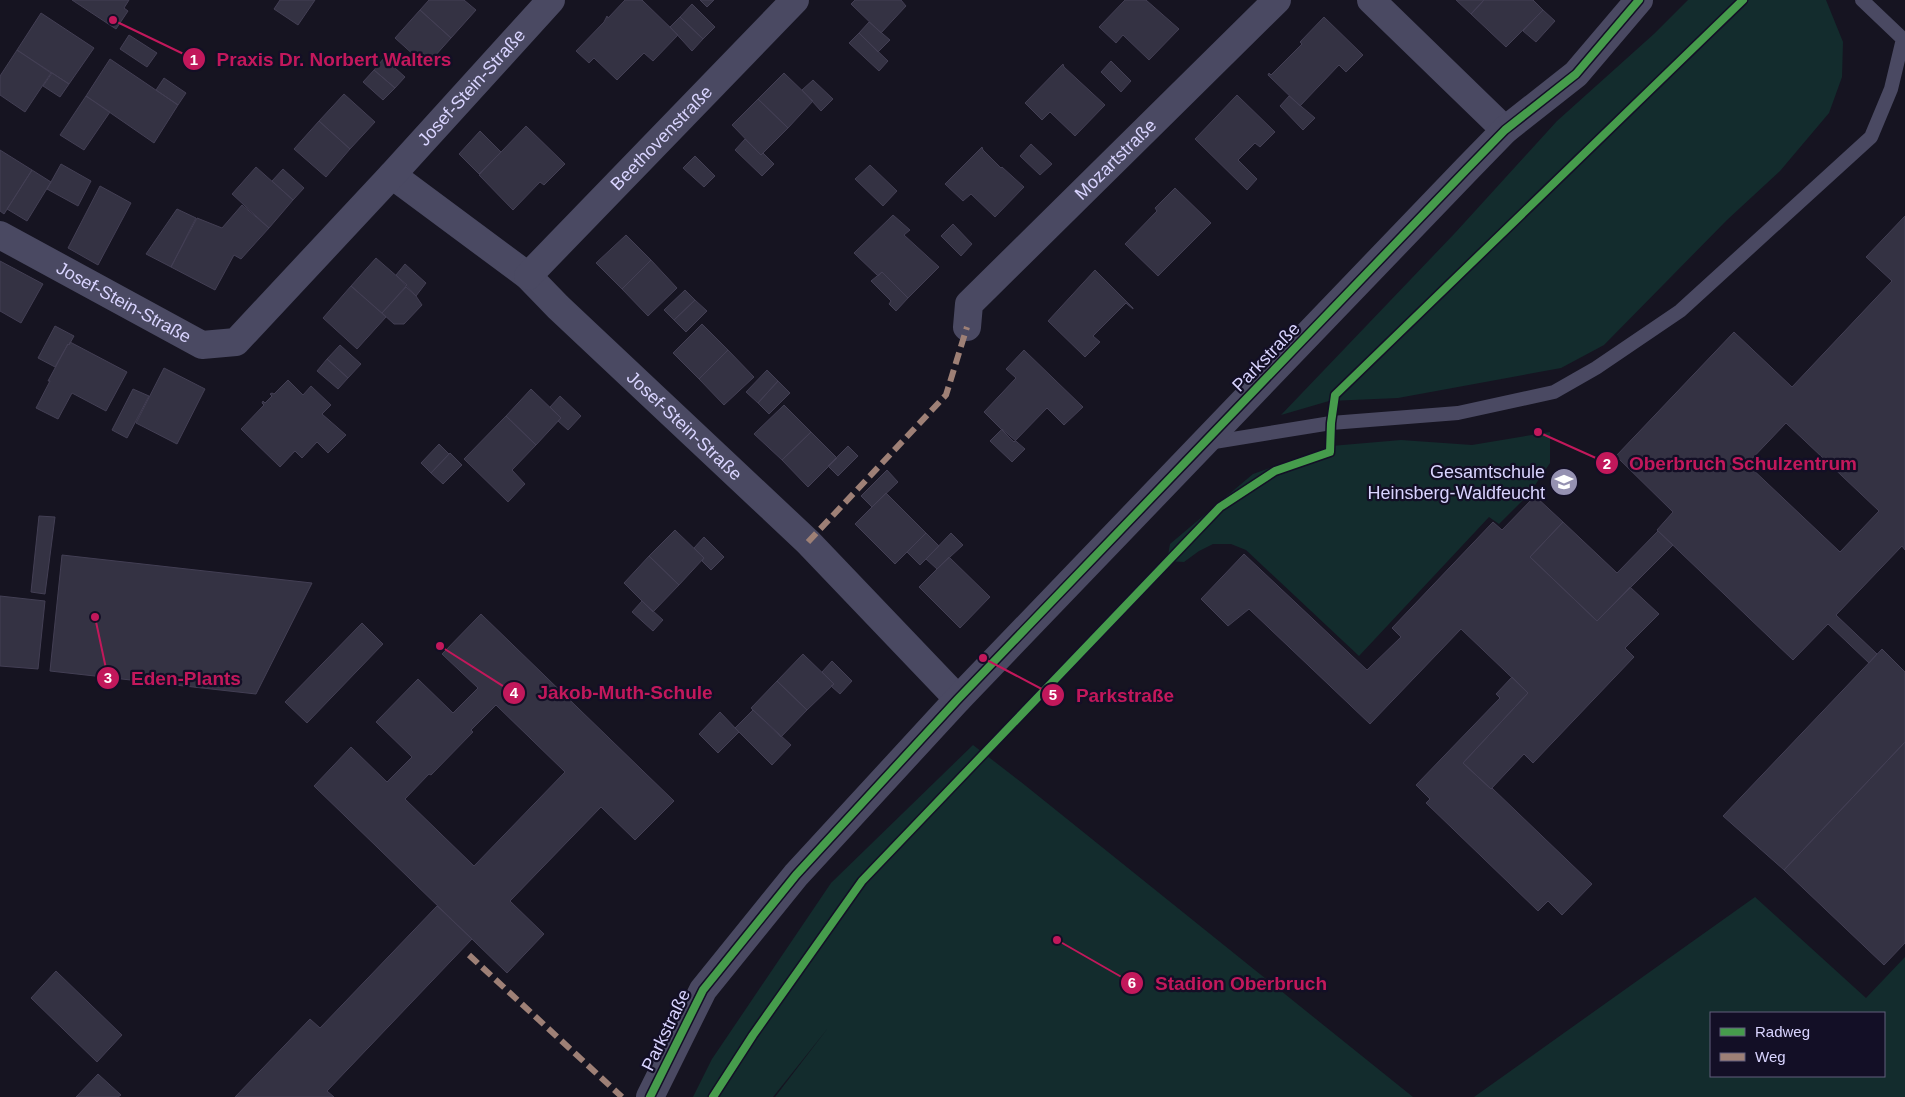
<svg xmlns="http://www.w3.org/2000/svg" width="1905" height="1097" font-family="Helvetica,sans-serif">
	<rect width="100%" height="100%" fill="#161421"/>
	<path fill="#132c2d" fill-rule="evenodd" d="M1688,0H1826L1843,42L1842,77L1829,113L1780,171L1727,220L1604,345L1561,368L1398,398L1329,401L1281,415L1455,233L1557,121L1655,33Z
		M1550,432V463L1529,494L1499,524L1489,517L1359,656L1246,550L1231,544H1213L1199,551L1184,562L1167,561L1170,544L1253,474L1331,446L1401,440L1472,445Z
		M973,745L1021,782L1413,1097H775L828,1028L773,1097H693L712,1059L831,883Z
		M1755,897L1866,998L1905,957V1097H1474ZM1884,1013V1076H1711V1013Z"/>
	<path fill="#343243" stroke="#433f54" fill-rule="evenodd" d="M72,0H129L124,8L128,11L116,29Z
		M280,0H315L298,25L274,9Z
		M429,0H464L476,10L451,38L420,10Z
		M625,0H642L678,35L653,61L644,53L617,80L594,58L589,63L576,51L604,22L607,16L608,18Z
		M700,0H714L707,7Z
		M855,0H901L906,6L881,33L851,4Z
		M1125,0H1146L1179,29L1149,60L1123,35L1116,43L1099,27Z
		M1456,0H1484L1471,14Z
		M1484,0H1533L1543,10L1506,47L1471,14Z
		M692,4L715,27L703,39L680,17Z
		M420,10L451,38L426,66L395,38Z
		M1543,10L1555,21L1536,42L1523,31Z
		M41,13L94,48L69,84L17,50Z
		M680,17L703,39L692,51L670,27Z
		M1324,17L1363,55L1346,72L1339,65L1300,106L1268,75L1269,73L1271,75L1302,44L1300,42Z
		M869,22L890,40L878,52L859,33Z
		M859,33L888,61L879,71L849,43Z
		M129,35L157,53L147,67L120,49Z
		M17,50L51,73L25,112L0,95V76Z
		M384,58L405,77L395,88L374,70Z
		M110,59L178,105L154,143L86,96Z
		M1111,61L1131,81L1121,92L1101,72Z
		M1063,64L1064,67L1105,105L1075,136L1050,112L1042,120L1025,103Z
		M374,70L395,88L383,100L363,82Z
		M52,73L69,84L60,97L43,86Z
		M784,73L813,101L788,128L758,99Z
		M164,78L186,93L178,105L156,90Z
		M813,80L833,99L821,111L802,90Z
		M344,94L375,122L350,149L319,121Z
		M1237,95L1275,132L1260,147L1255,143L1238,160L1257,179L1247,190L1195,139Z
		M86,96L110,112L84,150L60,135Z
		M1289,96L1315,118L1303,130L1280,106Z
		M758,99L788,128L761,155L732,125Z
		M319,121L350,149L326,177L294,149Z
		M526,126L565,164L544,185L540,182L513,210L479,175Z
		M480,131L501,152L479,174L459,154Z
		M745,139L761,155L763,153L774,164L762,176L735,150Z
		M1031,144L1052,164L1040,175L1020,156Z
		M982,147L983,150L1001,168L1002,167L1024,187L995,217L971,194L963,201L945,184Z
		M0,150L32,170L4,214L0,211Z
		M695,156L715,176L704,187L683,168Z
		M61,164L91,181L78,206L47,189Z
		M870,165L897,191L883,206L855,179Z
		M256,167L293,200L269,228L232,194Z
		M283,169L304,188L293,200L272,181Z
		M32,170L51,182L27,221L7,209Z
		M100,186L131,203L98,265L68,248Z
		M1175,188L1211,223L1158,276L1125,244L1157,211L1155,208Z
		M242,205L269,228L241,259L234,255L215,290L171,267L197,218L222,228Z
		M177,209L196,218L171,267L146,254Z
		M893,215L910,230L904,235L939,267L908,298L882,272L878,276L854,253Z
		M1905,216V550L1902,546L1836,615L1877,654L1869,663L1828,624L1793,660L1657,530L1673,512L1616,456L1734,332L1792,387L1892,281L1866,257ZM1786,423L1879,511L1840,552L1747,464Z
		M953,224L972,244L961,256L941,236Z
		M626,235L651,260L622,289L596,263Z
		M376,258L407,285L382,313L351,286Z
		M651,260L677,288L648,316L622,289Z
		M0,261L43,284L21,323L0,311Z
		M405,264L426,283L416,296L396,275Z
		M1095,270L1133,308V309L1126,303L1093,336L1100,342L1085,357L1048,321Z
		M882,272L908,298L896,311L889,304L891,301L871,281Z
		M351,286L386,317L357,349L323,318Z
		M406,287L416,296L422,305L404,324H394L382,313Z
		M685,290L695,300L674,320L664,310Z
		M695,300L707,311L686,332L674,320Z
		M702,324L728,350L699,379L673,353Z
		M55,326L74,336L69,345L68,344L55,367L38,358Z
		M70,342L127,372L106,411L72,393L58,419L36,408L50,381H48L68,344L69,345Z
		M340,345L361,364L348,378L327,359Z
		M728,350L754,377L724,405L699,379Z
		M1024,350L1083,407L1064,425L1047,408L1014,442L984,412L1016,378L1006,369Z
		M327,359L348,378L338,389L317,371Z
		M164,368L205,389L177,444L136,423Z
		M767,370L778,381L758,403L746,392Z
		M288,380L303,395L311,386L331,405L322,414L346,435L328,453L317,442L302,458L295,451L280,467L241,429L264,405L262,403L263,401L265,403L272,396L270,394L272,393L274,394Z
		M778,381L790,393L769,414L758,403Z
		M133,389L149,396L127,438L112,430Z
		M531,389L561,418L536,445L506,416Z
		M560,396L581,416L568,430L558,421L561,418L550,407Z
		M784,405L811,432L782,460L754,434Z
		M506,416L536,445L512,470L525,484L508,502L464,459Z
		M1002,429L1025,449L1012,462L990,441Z
		M811,432L837,458L808,487L782,460Z
		M439,444L449,454L431,473L421,463Z
		M848,446L858,456L838,476L828,466Z
		M450,453L462,465L443,484L431,473Z
		M887,470L898,482L872,507L861,496Z
		M886,493L926,533L895,564L855,524Z
		M1535,496L1563,522L1530,557L1597,621L1630,587L1659,614L1625,648L1634,657L1533,763L1524,754L1491,789L1463,763L1528,693L1461,629L1370,724L1249,609L1228,626L1201,599L1244,554L1367,670L1401,637L1392,628L1493,522L1502,530Z
		M39,516L55,517L45,594L31,592Z
		M1563,522L1617,573L1658,531L1673,545L1597,621L1530,557Z
		M675,530L704,558L679,585L649,556Z
		M926,533L939,546L920,565L907,552Z
		M951,533L963,545L937,569L926,559Z
		M704,537L724,557L711,570L702,561L704,558L694,548Z
		M62,555L312,583L256,694L50,671Z
		M649,556L679,585L653,612L624,583Z
		M949,557L990,597L960,628L919,587Z
		M0,596L45,601L38,669L0,666Z
		M642,601L663,620L653,631L632,612Z
		M481,614L674,801L635,840L601,807L510,901L544,934L507,973L314,786L351,747L387,782L412,757L376,722L418,679L453,713L478,688L442,654ZM496,705L565,772L474,866L405,799L429,774L431,775L473,732L471,730Z
		M362,623L383,644L307,723L285,702Z
		M1882,649L1905,672V742L1784,870L1723,816Z
		M803,654L834,684L807,710L777,681Z
		M832,661L852,681L840,694L831,686L834,684L822,672Z
		M1512,677L1528,693L1463,763L1491,789L1492,788L1592,884L1562,915L1548,901L1538,911L1426,803L1430,799L1416,785L1500,698L1496,694Z
		M777,681L807,710L781,737L751,708Z
		M753,710L791,745L772,765L735,728Z
		M720,712L739,732L718,753L699,734Z
		M1905,742V943L1884,965L1784,870Z
		M437,906L472,939L327,1091L334,1097H235L310,1019L320,1028Z
		M56,971L122,1035L97,1062L31,998Z
		M98,1074L121,1095L118,1097H76Z"/>
	<g fill="none" stroke-linecap="round" stroke-linejoin="round">
		<path stroke="#4a4962" stroke-width="14" d="M1862,0L1905,41
			M1208,443L1331,423L1458,413L1554,392L1596,368L1680,311L1871,137L1891,89L1903,39"/>
		<g stroke="#4a4962" stroke-width="28">
			<path d="M1371,0L1505,130"/>
			<path id="s1" d="M392,175L528,276L558,307L808,542L958,699"/>
			<path id="s2" d="M0,235L202,345L236,342L392,175L551,0"/>
			<path id="s3" d="M528,276L795,0"/>
			<path id="s4" d="M967,327L969,304L1277,0"/>
			<path d="M650,1097L703,990L796,875L958,699L1467,169L1505,130L1576,74L1639,0"/>
		</g>
		<path stroke="#9e8076" stroke-width="6" stroke-dasharray="12 6" stroke-linecap="butt" d="M808,542L946,395L967,327
			M469,955L622,1097"/>
		<defs>
			<path id="cycleway" d="M650,1097L703,990L796,875L958,699L1467,169L1505,130L1576,74L1639,0
				M713,1097L753,1035L862,881L1220,507L1275,471L1330,452L1331,423L1335,395L1743,0"/>
		</defs>
		<use href="#cycleway" stroke="#130f26" stroke-width="11"/>
		<use href="#cycleway" stroke="#469c4c" stroke-width="8"/>
	</g>
	<defs>
		<symbol id="school-disc" viewBox="-11 -11 22 22"><circle r="9.5" fill="#9591b1" stroke="#130f26"/><path d="M0-5L7-2L0 1L-7-2ZM-4 1L0 2.5L4 1V4Q0 6-4 4Z" fill="#fff"/></symbol>
	</defs>
	<g fill-rule="evenodd">
		<use href="#school-disc" x="1548" y="466" width="32" height="32"/>
	</g>
	<g text-anchor="middle" stroke-width="4.5" stroke-linejoin="round" paint-order="stroke">
		<g font-size="18" fill="#d9d4ff" stroke="#130f26">
			<text dy="6" stroke="none"><textPath href="#s2" startOffset="611">Josef-Stein-Straße</textPath></text>
			<text dy="6" stroke="none"><textPath href="#s3" startOffset="192">Beethovenstraße</textPath></text>
			<text dy="6" stroke="none"><textPath href="#s4" startOffset="229">Mozartstraße</textPath></text>
			<text dy="6" stroke="none"><textPath href="#s2" startOffset="141">Josef-Stein-Straße</textPath></text>
			<text transform="translate(1266 357) rotate(-46)" y="6">Parkstraße</text>
			<text dy="6" stroke="none"><textPath href="#s1" startOffset="386">Josef-Stein-Straße</textPath></text>
			<text transform="translate(666 1030) rotate(-64)" y="6">Parkstraße</text>
		</g>
		<g font-size="18" fill="#d9d4ff" stroke="#130f26" text-anchor="end">
			<text x="1545" y="478">Gesamtschule<tspan x="1545" dy="21">Heinsberg-Waldfeucht</tspan></text>
		</g>
	</g>
	<path fill="none" stroke="#c2185b" stroke-width="2" d="M113 20L194 59M1538 432L1607 463M95 617L108 678M440 646L514 693M983 658L1053 695M1057 940L1132 983"/>
	<g fill="#c2185b" stroke="#130f26" stroke-width="2">
		<circle cx="113" cy="20" r="5"/>
		<circle cx="1538" cy="432" r="5"/>
		<circle cx="95" cy="617" r="5"/>
		<circle cx="440" cy="646" r="5"/>
		<circle cx="983" cy="658" r="5"/>
		<circle cx="1057" cy="940" r="5"/>
		<circle cx="194" cy="59" r="12"/>
		<circle cx="1607" cy="463" r="12"/>
		<circle cx="108" cy="678" r="12"/>
		<circle cx="514" cy="693" r="12"/>
		<circle cx="1053" cy="695" r="12"/>
		<circle cx="1132" cy="983" r="12"/>
	</g>
	<g font-size="15" text-anchor="middle" font-weight="bold" fill="#fff">
		<text x="194" y="65">1</text>
		<text x="1607" y="469">2</text>
		<text x="108" y="683">3</text>
		<text x="514" y="698">4</text>
		<text x="1053" y="700">5</text>
		<text x="1132" y="988">6</text>
	</g>
	<g font-size="19" text-anchor="middle" font-weight="bold" fill="#c2185b" stroke="#130f26" stroke-width="4.5" stroke-linejoin="round" paint-order="stroke">
		<text x="334" y="66">Praxis Dr. Norbert Walters</text>
		<text x="1743" y="470">Oberbruch Schulzentrum</text>
		<text x="186" y="685">Eden-Plants</text>
		<text x="625" y="699">Jakob-Muth-Schule</text>
		<text x="1125" y="702">Parkstraße</text>
		<text x="1241" y="990">Stadion Oberbruch</text>
	</g>
	<rect x="1710" y="1012" width="175" height="65" fill="#130f26" stroke="#625e7d"/>
	<rect x="1720" y="1028" width="25" height="8" fill="#469c4c" stroke="#625e7d"/>
	<text x="1755" y="1037" font-size="15" fill="#d9d4ff">Radweg</text>
	<rect x="1720" y="1053" width="25" height="8" fill="#9e8076" stroke="#625e7d"/>
	<text x="1755" y="1062" font-size="15" fill="#d9d4ff">Weg</text>
</svg>
